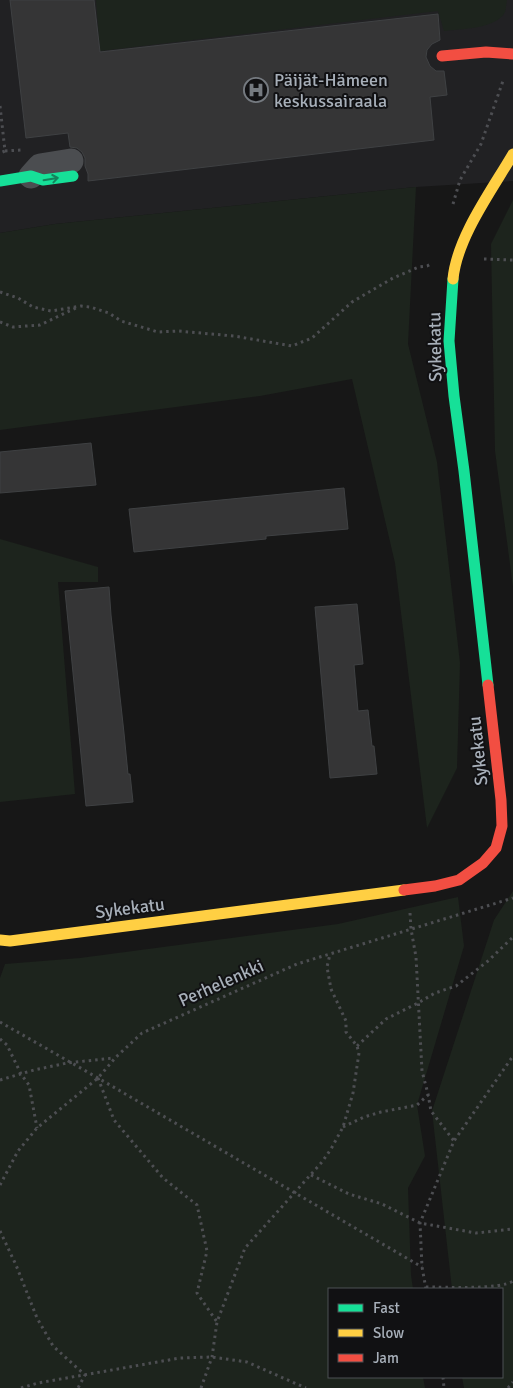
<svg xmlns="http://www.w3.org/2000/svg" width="513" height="1388" font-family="Signika,sans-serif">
	<rect width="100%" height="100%" fill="#171717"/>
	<path fill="#212123" d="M0,0H513V181L416,187L55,224L0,233Z"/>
	<path fill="#1d241d" d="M96,0H507C506,4 506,9 505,12C497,29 459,29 444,31L438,11L100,51Z
		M416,187L408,344L437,462L460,663L457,768L427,828L395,563L352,379L260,396L0,430V233L55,224Z
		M513,200V587L495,451L491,244Z
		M0,539L98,567V582H58L75,794L0,802Z
		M513,891V1388H464L462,1377H502V1289H452L432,1111L494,920Z
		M458,897L464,946L417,1105L425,1156L408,1188L411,1275L413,1289H329V1377H423L425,1388H0V978L5,964L80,958L338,924Z"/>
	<path fill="#353536" stroke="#3f4143" d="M10,0H94L100,52L438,14L440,40L432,44L427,50L426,57L430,66L436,71H444L447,95L430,97L434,140L88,181V174L85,166V158L82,152L77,148L70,147L68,133L26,138Z
		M91,443L96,485L0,493V452Z
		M344,488L348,529L266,536V539L134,552L129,509Z
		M109,587L111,615L124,733L128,774H130L133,802L86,806L65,591Z
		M357,604L363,664L354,665L358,711L368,710L372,746H374L377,774L330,778L315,607Z"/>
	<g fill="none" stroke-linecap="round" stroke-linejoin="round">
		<path stroke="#4d4e52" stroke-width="3" stroke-dasharray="2.5 4" stroke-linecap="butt" d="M0,106L5,151L0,153
			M5,151L22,150
			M453,204L460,180L481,144L504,78
			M484,259L513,260
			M0,292L18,298L33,307L51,311L81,306L90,307L109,313L121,321L158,332L178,331L234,336L292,346L312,338L352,302L393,278L419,267L427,266L431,264
			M0,322L13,327L40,325L78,307
			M410,913L411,929L416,957L422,1071L428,1094L431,1111L454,1141
			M0,1022L98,1078L422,1267
			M0,1039L7,1045L21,1074L29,1085L37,1128
			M357,1046L386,1019L418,1003L435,993L456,986L488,961L513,937
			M98,1078L114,1120L163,1178L197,1205L207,1251L197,1293L217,1322
			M0,1080L34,1070L67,1063L114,1058
			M343,1127L364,1117L381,1112L417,1105L428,1095
			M311,1175L349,1194L382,1204L420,1223L476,1233L513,1229
			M0,1185L18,1151L37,1128L98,1078L116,1057L142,1033L297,964L513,898
			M0,1231L16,1265L37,1318L53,1346L85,1375L78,1388
			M426,1287C444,1287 500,1290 513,1281
			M426,1289L422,1267L420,1223L454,1141L513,1056
			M443,1377L444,1388
			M21,1388L38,1383L180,1358L212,1357L247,1362L306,1388
			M201,1388L212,1357L217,1322L245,1248L322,1162L331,1149L343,1127L353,1093L359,1053L357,1046L346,1032V1021L331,989L327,967L330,954
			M508,1388L513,1382"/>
		<path stroke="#4b4d50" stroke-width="25" d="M31,176L40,166L71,161"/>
		<path stroke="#16e098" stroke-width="11" d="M0,181L31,176L43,180L73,176
			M453,279L449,341L454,396L464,471L488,685"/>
		<path stroke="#ffcf43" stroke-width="11" d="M453,279C457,237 492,190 513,154
			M0,940L10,941L404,890"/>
		<path stroke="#f24e42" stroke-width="11" d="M442,56L486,52L513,54
			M404,890L435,886L459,880L483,863L496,848L502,826L501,800L488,685"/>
	</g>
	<defs><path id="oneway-shaft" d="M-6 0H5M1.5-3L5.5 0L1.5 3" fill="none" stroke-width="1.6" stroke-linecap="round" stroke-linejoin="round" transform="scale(1.25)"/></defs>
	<use stroke="#14835c" href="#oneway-shaft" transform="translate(51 179) rotate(-9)"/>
	<defs>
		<symbol id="hospital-ring" viewBox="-11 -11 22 22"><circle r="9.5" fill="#111113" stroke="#757a80" stroke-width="1.5"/><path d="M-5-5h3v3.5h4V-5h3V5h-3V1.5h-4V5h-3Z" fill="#757a80"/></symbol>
	</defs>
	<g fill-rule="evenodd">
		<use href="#hospital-ring" x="242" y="76" width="28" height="28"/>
	</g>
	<g text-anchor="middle" stroke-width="4" stroke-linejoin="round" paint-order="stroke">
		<g font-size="18" fill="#a7afb9" stroke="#111113" text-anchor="start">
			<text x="274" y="86">Päijät-Hämeen<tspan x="274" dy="21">keskussairaala</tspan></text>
		</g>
		<g font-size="18" fill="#a7afb9" stroke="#111113">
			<text transform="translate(435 347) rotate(-91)" y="6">Sykekatu</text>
			<text transform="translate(478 751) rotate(-96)" y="6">Sykekatu</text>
			<text transform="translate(130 908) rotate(-7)" y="6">Sykekatu</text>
			<text transform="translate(221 983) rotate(-24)" y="6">Perhelenkki</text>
		</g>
	</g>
	<rect x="328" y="1288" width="175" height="90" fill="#111113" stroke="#4d5055"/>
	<rect x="338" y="1304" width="25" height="8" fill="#16e098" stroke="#4d5055"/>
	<text x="373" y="1313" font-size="15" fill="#a7afb9">Fast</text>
	<rect x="338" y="1329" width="25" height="8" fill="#ffcf43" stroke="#4d5055"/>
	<text x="373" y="1338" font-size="15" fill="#a7afb9">Slow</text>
	<rect x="338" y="1354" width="25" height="8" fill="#f24e42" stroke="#4d5055"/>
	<text x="373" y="1363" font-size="15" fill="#a7afb9">Jam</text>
</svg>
